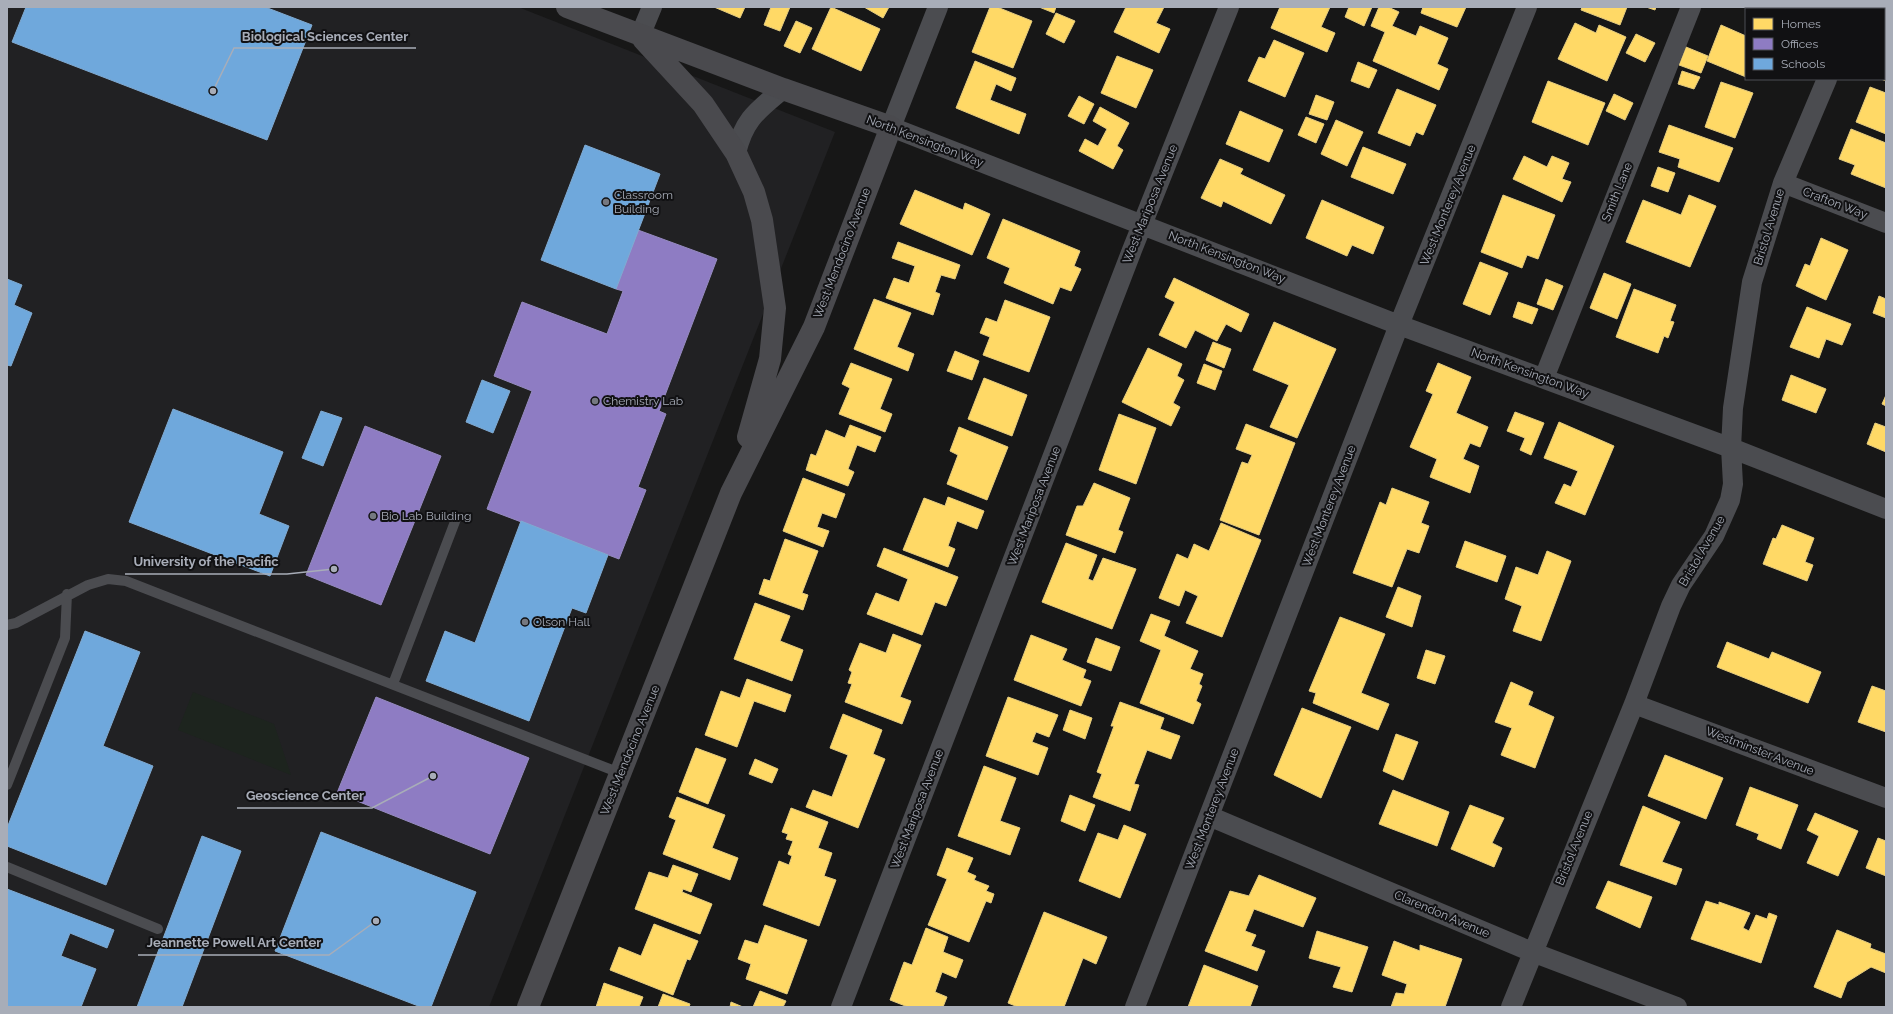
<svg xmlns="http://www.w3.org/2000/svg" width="1893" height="1014" font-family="Raleway,sans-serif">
	<rect width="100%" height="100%" fill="#171717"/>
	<path fill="#212123" d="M7,7H518L835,132L489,1007H7Z"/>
	<path fill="#1d241e" d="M193,692L274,724L291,775L178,730Z"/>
	<path fill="#ffd966" stroke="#e5cc7f" d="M714,7H745L740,18Z
		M771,7H790L780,31L764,25Z
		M831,7L880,29L861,71L812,49Z
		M864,7H889L883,18Z
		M990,7H997L1032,21L1013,68L972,52Z
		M1039,7H1056L1054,13Z
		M1126,7H1164L1156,23L1170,29L1159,53L1114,32Z
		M1280,7H1330L1321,27L1335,33L1327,52L1271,28Z
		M1349,7H1372L1364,26L1345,17Z
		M1379,7H1388L1399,12L1392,26L1416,36L1420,26L1448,38L1437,64L1448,69L1439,90L1373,61L1385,32L1371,26Z
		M1423,7H1466L1457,27L1421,13Z
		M1582,7H1627L1620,25L1581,10Z
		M1646,7H1656L1655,10Z
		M1761,7H1798L1797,9H1761Z
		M1056,13L1075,21L1064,43L1046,34Z
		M796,21L812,28L800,53L784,46Z
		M1575,23L1596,33L1599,25L1626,37L1607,81L1558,59Z
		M1721,25L1746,36V77L1707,61Z
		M1636,34L1655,43L1645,62L1626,53Z
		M1274,40L1304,53L1285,97L1248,81L1259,57L1265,59Z
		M1686,47L1708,56L1701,73L1679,65Z
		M1886,50V81L1881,79H1884V56Z
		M1117,56L1153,70L1136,108L1101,93Z
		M975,61L1016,78L1011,91L996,84L990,100L1026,114L1019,134L956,108Z
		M1358,62L1377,70L1369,88L1351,81Z
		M1682,71L1700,77L1694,89L1678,84Z
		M1548,81L1605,103L1588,145L1532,122Z
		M1721,82L1753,93L1735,138L1705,127Z
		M1870,87L1886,93V134L1856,122Z
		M1397,89L1436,105L1423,135L1416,132L1410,146L1378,133Z
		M1614,94L1633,103L1625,120L1606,111Z
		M1316,95L1334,102L1327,120L1309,114Z
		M1079,96L1094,104L1084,124L1068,116Z
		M1100,107L1129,123L1117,146L1123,150L1113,169L1079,151L1085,139L1098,146L1107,129L1093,121Z
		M1240,111L1283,130L1269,162L1226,144Z
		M1306,117L1324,124L1316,143L1298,135Z
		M1336,120L1363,132L1347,166L1321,154Z
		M1669,125L1733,148L1719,182L1678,167L1680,159L1659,152Z
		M1851,129L1886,143V188L1851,174L1855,165L1839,159Z
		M1363,147L1406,164L1393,194L1351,177Z
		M1524,156L1547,167L1552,156L1569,163L1562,179L1571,182L1562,202L1513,179Z
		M1220,159L1243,169L1240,174L1285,195L1271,224L1223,201L1221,207L1201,198Z
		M1658,167L1675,173L1668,192L1651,186Z
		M915,190L963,210L965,203L990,214L972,255L900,224Z
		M1503,195L1555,215L1538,259L1527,255L1522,268L1481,252Z
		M1689,195L1716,206L1690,267L1626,242L1643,200L1681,215Z
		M1322,200L1384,227L1373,254L1352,245L1347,256L1306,238Z
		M1003,219L1080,251L1074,266L1081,269L1071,291L1060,287L1053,304L1004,283L1010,268L987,258Z
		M1821,238L1848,250L1826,300L1796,286L1805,264L1810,266Z
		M898,242L960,265L955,279L941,275L935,292L940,294L933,315L886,298L894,278L909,283L915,266L892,258Z
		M1480,262L1508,273L1490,315L1463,304Z
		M1604,273L1631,284L1617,319L1590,308Z
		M1174,278L1249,314L1241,332L1226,324L1217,341L1195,330L1186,348L1159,335L1175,302L1165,297Z
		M1546,279L1563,286L1553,310L1537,304Z
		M1634,289L1676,305L1670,321L1674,322L1668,338L1664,336L1658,353L1616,337Z
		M1879,296L1886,299V318L1873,313Z
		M874,299L911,313L897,347L914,354L908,371L854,349Z
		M1005,300L1050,317L1029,372L983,355L990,337L980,333L986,318L997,322Z
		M1518,302L1538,309L1532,324L1513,317Z
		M1807,307L1851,324L1842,345L1826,339L1819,358L1790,347Z
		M1274,322L1336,349L1297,438L1270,427L1289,385L1253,370Z
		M1213,342L1231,349L1224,368L1206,360Z
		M1148,348L1182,364L1177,376L1184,380L1173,403L1180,407L1171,426L1122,402Z
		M955,351L979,361L972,380L947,371Z
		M851,363L892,379L880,409L892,414L885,432L839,414L850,388L842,384Z
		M1438,363L1471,377L1456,413L1488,427L1480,447L1470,443L1463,459L1479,466L1470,493L1430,477L1437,459L1410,447L1433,394L1426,391Z
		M1204,364L1222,371L1215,390L1197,383Z
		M1791,375L1826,389L1816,413L1782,400Z
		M984,378L1027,395L1012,436L968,419Z
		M1886,395V406L1882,404Z
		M1515,412L1544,423L1531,455L1520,450L1525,438L1507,431Z
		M1119,414L1156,428L1136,484L1099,470Z
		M1559,422L1614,446L1585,515L1555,503L1564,484L1571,487L1578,471L1544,458Z
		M1875,423L1886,427V452L1867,444Z
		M1246,424L1295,443L1259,535L1220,520L1242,462L1248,464L1252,455L1236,449Z
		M850,425L881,437L875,452L857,445L848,469L854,472L848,486L806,470L811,454L816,456L826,430L845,438Z
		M959,427L1008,447L987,500L947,484L958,455L950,451Z
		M803,478L845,494L836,518L822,513L817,527L829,531L823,547L783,531Z
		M1094,483L1130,498L1118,530L1123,532L1115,553L1066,535L1077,506H1083Z
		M1392,488L1429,502L1421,523L1429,526L1419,553L1407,549L1392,587L1353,573L1380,502L1386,505Z
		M948,497L984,511L977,529L957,521L948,546L955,549L948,567L903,550L924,498L945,506Z
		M1221,523L1261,540L1222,637L1186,623L1198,596L1185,590L1179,606L1159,598L1177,554L1188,559L1194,544L1209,551Z
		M1782,525L1814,538L1805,562L1813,565L1807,581L1763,564L1773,538L1776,539Z
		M785,539L818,551L802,593L808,595L803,610L759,594L764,579L770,581Z
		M1465,541L1506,556L1497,582L1456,567Z
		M1066,543L1097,555L1088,579L1093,581L1103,558L1136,569L1112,629L1042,602Z
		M884,548L958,577L946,606L935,602L922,635L867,614L876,593L899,602L908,579L877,566Z
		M1547,551L1571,561L1541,641L1513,631L1522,606L1505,599L1516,567L1538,575Z
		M1398,587L1421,596L1412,627L1386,617Z
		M755,603L790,616L780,641L803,650L792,681L734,659Z
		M1151,614L1170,621L1164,636L1198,651L1190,669L1203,674L1199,684L1202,686L1196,701L1201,704L1193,724L1140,703L1161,650L1140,641Z
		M1340,617L1385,634L1361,693L1389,704L1378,730L1313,703L1316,693L1309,691Z
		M893,634L921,645L900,697L911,701L902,724L845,702L852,684L848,683L852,672L849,670L860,643L886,653Z
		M1031,635L1067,649L1062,660L1086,670L1083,678L1091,681L1081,706L1014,680Z
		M1096,638L1120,647L1111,671L1087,662Z
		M1727,642L1769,659L1772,652L1821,672L1808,703L1717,667Z
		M1426,650L1445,656L1435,684L1417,678Z
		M747,679L791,695L785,712L754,701L737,747L705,735L721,691L740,698Z
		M1511,682L1533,692L1528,705L1554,717L1535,768L1501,755L1512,728L1495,722Z
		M1872,686L1886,691V732L1858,722Z
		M1008,697L1058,715L1049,737L1036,732L1032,742L1048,748L1038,775L986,756Z
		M1120,702L1164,718L1160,729L1180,736L1171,759L1147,750L1134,784L1139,785L1130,811L1093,797L1102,774L1097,772L1114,726H1111Z
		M1302,708L1351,727L1321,798L1274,775Z
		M1070,710L1092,718L1085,739L1063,730Z
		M843,714L882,730L873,754L885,759L858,828L806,807L813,790L832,797L848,755L830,748Z
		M1396,734L1418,742L1403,780L1383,771Z
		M696,748L726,759L708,804L679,792Z
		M1665,755L1723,778L1706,819L1648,796Z
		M755,759L778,769L772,783L749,774Z
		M984,766L1016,778L1000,821L1020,828L1010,855L958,836Z
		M1750,787L1798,805L1781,849L1757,839L1759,834L1736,825Z
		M1393,790L1449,812L1437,846L1379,824Z
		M1070,795L1095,805L1085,831L1061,821Z
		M677,797L725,815L712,848L738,858L730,880L663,854L676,820L669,817Z
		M1470,805L1504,818L1492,843L1502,848L1494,867L1451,849Z
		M1643,806L1680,822L1662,862L1682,869L1676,885L1620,865Z
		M791,808L828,822L818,848L832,853L824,876L836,880L819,926L763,905L779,861L789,865L792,856L788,854L793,841L786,839L788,834L782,832Z
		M1815,813L1858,831L1838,876L1807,863L1819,836L1807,830Z
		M1124,825L1146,834L1120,898L1079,881L1098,833L1118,840Z
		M1878,838L1886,841V876L1866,868Z
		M947,848L973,858L967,872L976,876L974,880L989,886L986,891L994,894L991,903L986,901L969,942L928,925L947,879L937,875Z
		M673,865L698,874L691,892L683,889L682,892L712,904L700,934L635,909L649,872L668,878Z
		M1259,875L1316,898L1303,927L1254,909L1245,931L1256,935L1251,946L1265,951L1257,971L1205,951L1230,891L1249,896Z
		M1608,881L1652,897L1640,928L1596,908Z
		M1706,901L1719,905V902L1750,913L1743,928L1749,931L1756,915L1767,919L1769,913L1777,916L1761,963L1691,939Z
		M1044,912L1107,937L1096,964L1083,958L1064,1007H1018L1008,1003Z
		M654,924L698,941L690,960L687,959L673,995L610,970L619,947L641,956Z
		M765,925L807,940L787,994L746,979L751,964L738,959L745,940L758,944Z
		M926,928L948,937L943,952L963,960L956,978L942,972L935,992L947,997L943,1007H908L890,1000L904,962L912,965Z
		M1837,930L1871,944L1870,948L1886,954V973L1871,967L1847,982L1841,998L1814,987Z
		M1317,931L1368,947L1352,992L1333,987L1341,967L1309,958Z
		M1394,941L1420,951V945L1462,959L1445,1007H1391L1396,993L1404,994L1407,984L1382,975Z
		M1204,965L1258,986L1250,1007H1188Z
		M604,983L643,997L639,1007H596Z
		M760,991L786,1001L783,1007H753Z
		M663,994L690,1004L689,1007H658Z
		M731,1002L743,1007H730Z"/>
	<path fill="#8e7cc3" stroke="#968bc0" d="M638,230L717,259L659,411L666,414L638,487L646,490L619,559L487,509L532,391L494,376L522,302L607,334L623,291L616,289Z
		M365,426L441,456L381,605L306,575Z
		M376,697L529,758L490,854L337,793Z"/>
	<path fill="#6fa8dc" stroke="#80aad1" d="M26,7H265L312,25L267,140L12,42Z
		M585,145L660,174L616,289L541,260Z
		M7,279L22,285L14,305L32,313L11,366L7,365Z
		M482,380L510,391L493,433L466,422Z
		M173,409L283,452L259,514L289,526L270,576L129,522Z
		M321,411L342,418L323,466L302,458Z
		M521,521L608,555L586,613L572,608L529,721L426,681L445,631L475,643Z
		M85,631L140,652L103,746L153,766L106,885L7,846V828Z
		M321,832L476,892L431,1007H421L275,951Z
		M202,836L241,851L182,1007H137Z
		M7,889L114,930L107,948L70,933L61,956L96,969L81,1007H7Z"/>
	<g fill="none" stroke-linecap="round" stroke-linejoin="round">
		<path stroke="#4b4c50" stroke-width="10" d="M7,625L16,623L88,585L108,579L126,581L620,773
			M393,684L456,519
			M7,785L65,638L67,594
			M7,867L158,929"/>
		<path stroke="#4b4c50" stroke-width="20" d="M938,7L891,127L1399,325L1731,448L1886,509
			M1868,9L1869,7
			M640,36L652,7
			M736,153C744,119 757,111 783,89
			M1783,183L1886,223
			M1544,378L1691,7
			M1634,704L1886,798
			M1209,816L1532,952L1677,1007
			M841,1007L1132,250L1229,7
			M1135,1007L1399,325L1527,7
			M1511,1007L1634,704L1671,606L1681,585L1714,536L1730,500L1733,484L1731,448L1733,408L1752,282L1783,183L1827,79"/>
		<path stroke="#4a4a4e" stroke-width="22" d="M643,39L703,104L736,153L754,192L762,220L775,308L770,359L748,437
			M528,1007L731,493L814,327L891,127L783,89L567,7"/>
	</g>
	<g fill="#757880" stroke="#111113" stroke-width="1.5">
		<circle cx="606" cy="202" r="4"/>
		<circle cx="595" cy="401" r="4"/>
		<circle cx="373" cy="516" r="4"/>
		<circle cx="525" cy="622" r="4"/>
	</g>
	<g text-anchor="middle" stroke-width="4" stroke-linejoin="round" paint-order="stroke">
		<g font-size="12" fill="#a8adb8" stroke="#111113">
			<text transform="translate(925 141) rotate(21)" y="4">North Kensington Way</text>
			<text transform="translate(1617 192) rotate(-68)" y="4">Smith Lane</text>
			<text transform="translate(1835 203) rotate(21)" y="4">Crafton Way</text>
			<text transform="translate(1150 204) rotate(-68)" y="4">West Mariposa Avenue</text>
			<text transform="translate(1448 205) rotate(-68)" y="4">West Monterey Avenue</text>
			<text transform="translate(1769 227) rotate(-73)" y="4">Bristol Avenue</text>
			<text transform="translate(842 253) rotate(-69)" y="4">West Mendocino Avenue</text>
			<text transform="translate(1227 257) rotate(21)" y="4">North Kensington Way</text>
			<text transform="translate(1530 373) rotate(20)" y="4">North Kensington Way</text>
			<text transform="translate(1034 506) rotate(-69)" y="4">West Mariposa Avenue</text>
			<text transform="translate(1329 506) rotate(-69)" y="4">West Monterey Avenue</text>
			<text transform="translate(1702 551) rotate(-60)" y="4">Bristol Avenue</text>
			<text transform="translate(630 750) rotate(-68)" y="4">West Mendocino Avenue</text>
			<text transform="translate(1760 751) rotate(21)" y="4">Westminster Avenue</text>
			<text transform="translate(917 809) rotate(-69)" y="4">West Mariposa Avenue</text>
			<text transform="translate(1212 809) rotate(-69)" y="4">West Monterey Avenue</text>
			<text transform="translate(1574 848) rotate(-68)" y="4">Bristol Avenue</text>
			<text transform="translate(1442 914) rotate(23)" y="4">Clarendon Avenue</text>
		</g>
		<g font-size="12" fill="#a8adb8" stroke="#111113" text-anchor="start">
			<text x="614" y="199">Classroom<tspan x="614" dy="14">Building</tspan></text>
			<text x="603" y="405">Chemistry Lab</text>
			<text x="381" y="520">Bio Lab Building</text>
			<text x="533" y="626">Olson Hall</text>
		</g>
	</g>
	<path fill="none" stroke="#a8adb8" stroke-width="1.5" d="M213 91L234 48H416M334 569L287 574H125M433 776L372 808H237M376 921L329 955H138"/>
	<g fill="#a8adb8" stroke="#111113" stroke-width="1.5">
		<circle cx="213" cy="91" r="4"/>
		<circle cx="334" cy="569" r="4"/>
		<circle cx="433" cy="776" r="4"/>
		<circle cx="376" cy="921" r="4"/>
	</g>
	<g font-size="13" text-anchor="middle" font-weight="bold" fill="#a8adb8" stroke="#111113" stroke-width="4" stroke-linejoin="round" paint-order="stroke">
		<text x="325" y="41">Biological Sciences Center</text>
		<text x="206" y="566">University of the Pacific</text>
		<text x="305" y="800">Geoscience Center</text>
		<text x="234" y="947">Jeannette Powell Art Center</text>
	</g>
	<rect width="1893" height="1014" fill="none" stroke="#a8adb8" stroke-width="16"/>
	<rect x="1745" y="8" width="140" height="72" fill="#111113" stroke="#4d4f55"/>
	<rect x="1753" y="18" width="20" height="12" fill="#ffd966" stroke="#4d4f55"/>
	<text x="1781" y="28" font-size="12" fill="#a8adb8">Homes</text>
	<rect x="1753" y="38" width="20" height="12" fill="#8e7cc3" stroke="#4d4f55"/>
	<text x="1781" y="48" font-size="12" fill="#a8adb8">Offices</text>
	<rect x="1753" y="58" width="20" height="12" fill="#6fa8dc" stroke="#4d4f55"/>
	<text x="1781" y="68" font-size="12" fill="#a8adb8">Schools</text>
</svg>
